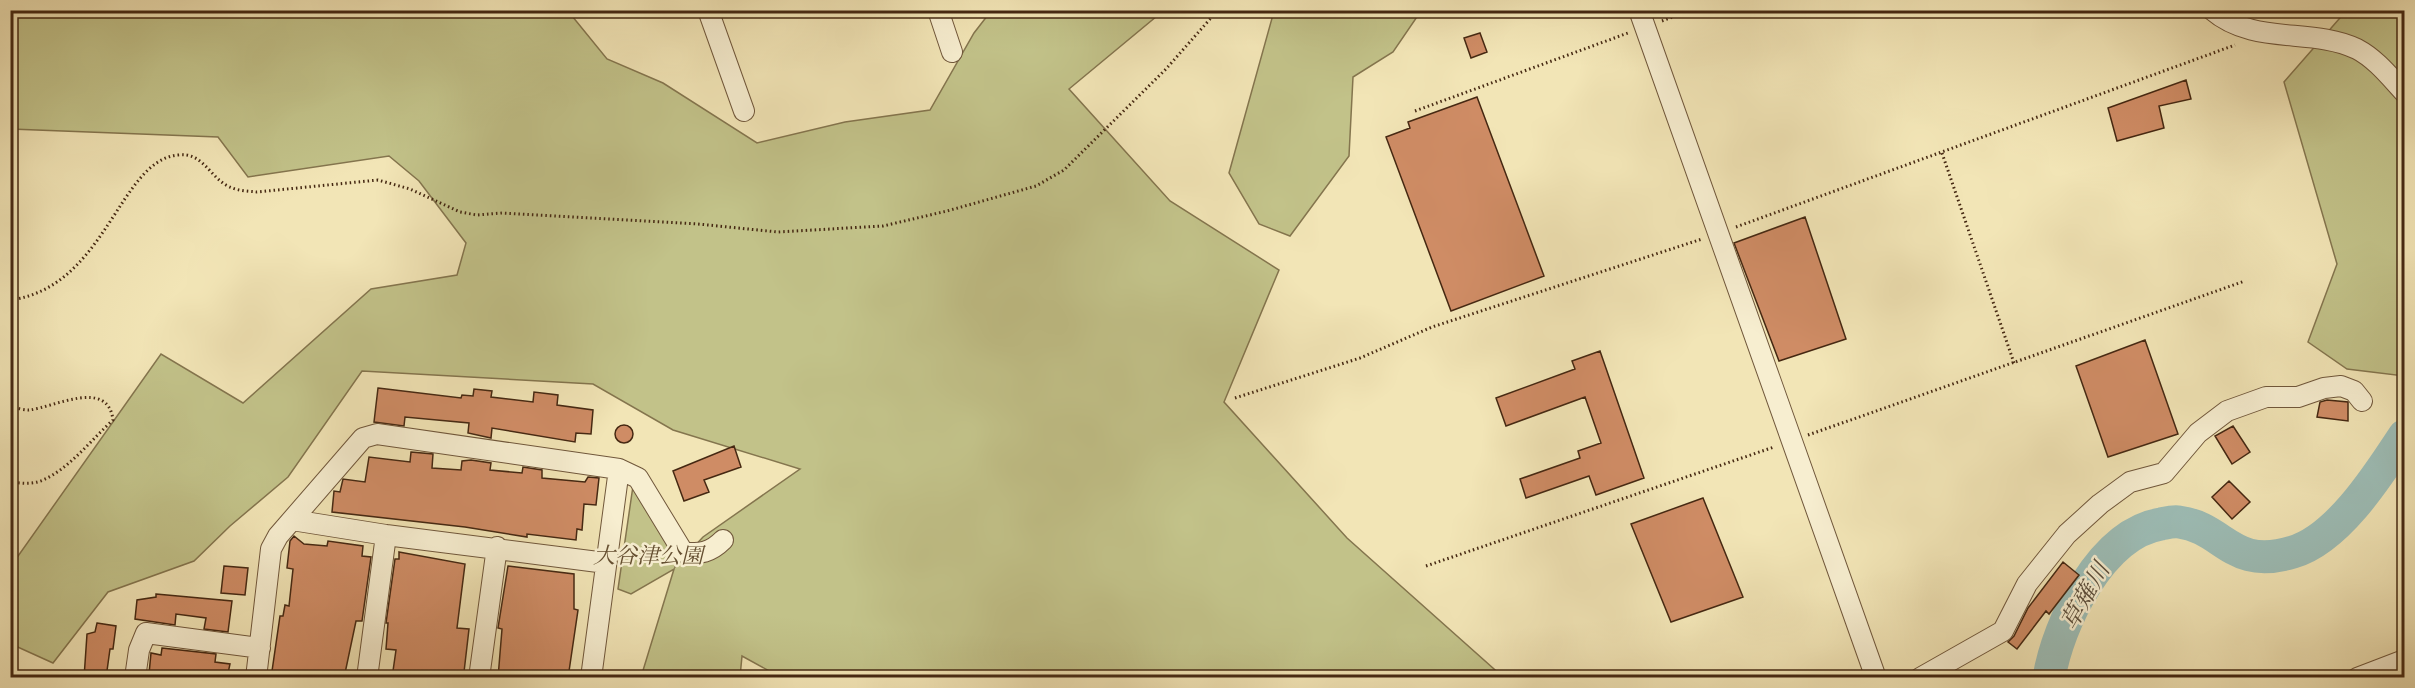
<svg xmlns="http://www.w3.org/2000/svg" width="2415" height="688" font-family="'Sorts Mill Goudy','Noto Serif JP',serif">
	<rect width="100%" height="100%" fill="#f2e5b6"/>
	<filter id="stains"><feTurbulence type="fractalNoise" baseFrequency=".00333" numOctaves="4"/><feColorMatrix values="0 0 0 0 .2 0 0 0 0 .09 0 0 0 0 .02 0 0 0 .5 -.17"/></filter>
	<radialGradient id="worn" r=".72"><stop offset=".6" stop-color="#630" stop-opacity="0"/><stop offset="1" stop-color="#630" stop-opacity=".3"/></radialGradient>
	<path fill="#c2c289" stroke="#84754e" stroke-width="1.5" d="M11,11H568L607,59L663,83L757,143L845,122L930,110L974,33L991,11H1163L1069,89L1170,201L1279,270L1224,402L1347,538L1503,677L782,678L742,656L740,677H641L674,569L631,594L618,589L633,486L676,552L675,567L703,537L800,469L673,430L593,384L362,371L288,477L230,526L194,561L108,592L53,663L11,644V566L161,354L243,403L371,289L457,275L466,243L419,181L389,156L248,177L218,137L11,129Z
		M1274,11H1421L1393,52L1353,77L1349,156L1290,236L1259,224L1229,173Z
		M2346,11H2404V376L2347,369L2308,342L2337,264L2284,82Z"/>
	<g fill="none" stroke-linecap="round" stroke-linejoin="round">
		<path stroke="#9dbdb6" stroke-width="33" d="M2049,678C2058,623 2101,534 2161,524C2166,523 2173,521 2179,522C2225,528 2231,571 2293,552C2338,539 2379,474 2404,436"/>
	</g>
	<path fill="#cf8c65" stroke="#452812" stroke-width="1.5" d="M1480,33L1487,52L1471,58L1464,38Z
		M2186,80L2191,99L2159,106L2164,128L2117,141L2108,108Z
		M1477,97L1544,276L1451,311L1386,137L1410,128L1408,122Z
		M1805,217L1846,339L1779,361L1734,243Z
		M2145,340L2178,434L2108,457L2076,366Z
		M1600,351L1644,478L1596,495L1589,476L1526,498L1520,479L1580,458L1578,451L1601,443L1585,397L1506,426L1496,398L1575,369L1572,361Z
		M378,388L461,398L462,395L473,396L474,389L492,391L491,397L533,402L534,392L558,395L557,405L593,410L591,434L576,433L575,442L492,428L491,438L468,433L469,423L405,417L404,426L374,422Z
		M2327,400L2348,402V421L2317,417L2320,402Z
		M615 434a9 9 0 1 1 18 0a9 9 0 1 1-18 0Z
		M2233,426L2250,452L2232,464L2215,436Z
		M734,446L741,467L704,480L709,492L684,501L673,471Z
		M411,452L433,454L432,468L461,470L462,461L471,460L491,463L490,470L522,473L523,467L542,470V478L585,482L588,477L599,478L596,505L584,504L582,530L577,529L576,540L527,534V537L465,527L332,512L334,491L340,492L343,479L365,482L369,457L410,462Z
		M2229,481L2250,502L2232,519L2212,497Z
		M1703,498L1743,597L1671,622L1631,524Z
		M294,536L304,544L327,546L328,541L363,546L362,556L371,557L362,621H356L344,678H271L280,616H283L285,605L289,606L293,569L287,568L290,541Z
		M399,552L465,564L457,628L469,629L464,672L453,671L452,678H392L396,650L386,649L388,623H386L395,559H399Z
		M2063,562L2079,575L2049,614L2046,611L2017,649L2008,642L2014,636L2028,608Z
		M224,566L248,568L245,595L221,593Z
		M508,566L574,574V609L578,610L568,678H498L502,629L498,628Z
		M156,594L232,601L228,632L204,629L206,618L176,614L175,625L135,619L137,600L156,597Z
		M97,623L116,626L113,649H110L106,678H84L87,634L95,632Z
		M162,648L216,654L215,662L230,664L227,678L149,674L151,653L161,655Z"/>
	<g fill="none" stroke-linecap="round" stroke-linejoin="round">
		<defs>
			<path id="minor" d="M708,10L744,111
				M938,10L952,52
				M1639,10L1876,678
				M2212,10C2254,46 2311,27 2357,49C2376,59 2390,77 2404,92
				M619,469L638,478L683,552C700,555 711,552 723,540
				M292,520L386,535L606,563
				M135,678L139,650L146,633L260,648
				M256,678L271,549L278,536L363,438L377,434L619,469L591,678
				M367,678L386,535
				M479,678L497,547
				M1920,678L2003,631L2027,584L2067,534L2100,504L2130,482L2164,473L2198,433L2227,411L2266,397H2298L2324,388L2341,386L2354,391L2362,401
				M2357,678L2404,660"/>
		</defs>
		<use href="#minor" stroke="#70573b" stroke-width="22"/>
		<path stroke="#452812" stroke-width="3" stroke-dasharray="1.5 3" stroke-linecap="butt" d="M1662,21L1691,10
			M1415,111L1628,33
			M1942,153L2014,363
			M1736,227L2235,45
			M10,300C106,288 119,160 178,155C202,152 209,175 226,185C236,191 247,191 257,192L378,180L410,189L460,212L477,215L502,213L698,224L778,232L883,226L947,211L1036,186L1064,170L1166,69L1218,10
			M1235,398L1360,358L1432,327L1702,239
			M10,406C16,408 23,410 29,410C55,407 108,378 113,420C92,439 69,469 43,480C32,485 21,483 10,482
			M1808,435L2245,281
			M1426,566L1774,447"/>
		<use href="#minor" stroke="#f7eed0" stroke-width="20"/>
	</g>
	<g text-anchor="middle" stroke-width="5" stroke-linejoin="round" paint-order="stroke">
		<g font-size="22" font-style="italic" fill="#644e30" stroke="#f7eed0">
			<text x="648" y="563">大谷津公園</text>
		</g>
		<g font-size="24" font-style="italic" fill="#5b4d3b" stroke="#f7eed0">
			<text transform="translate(2085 596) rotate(-60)" y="8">草薙川</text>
		</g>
	</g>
	<rect width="2415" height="688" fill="none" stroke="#f2e5b6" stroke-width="36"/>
	<rect x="12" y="12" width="2391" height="664" fill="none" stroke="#452812" stroke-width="3"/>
	<rect x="18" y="18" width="2379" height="652" fill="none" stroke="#452812" stroke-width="1.5"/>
	<rect width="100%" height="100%" filter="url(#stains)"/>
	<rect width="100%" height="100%" fill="url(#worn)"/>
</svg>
